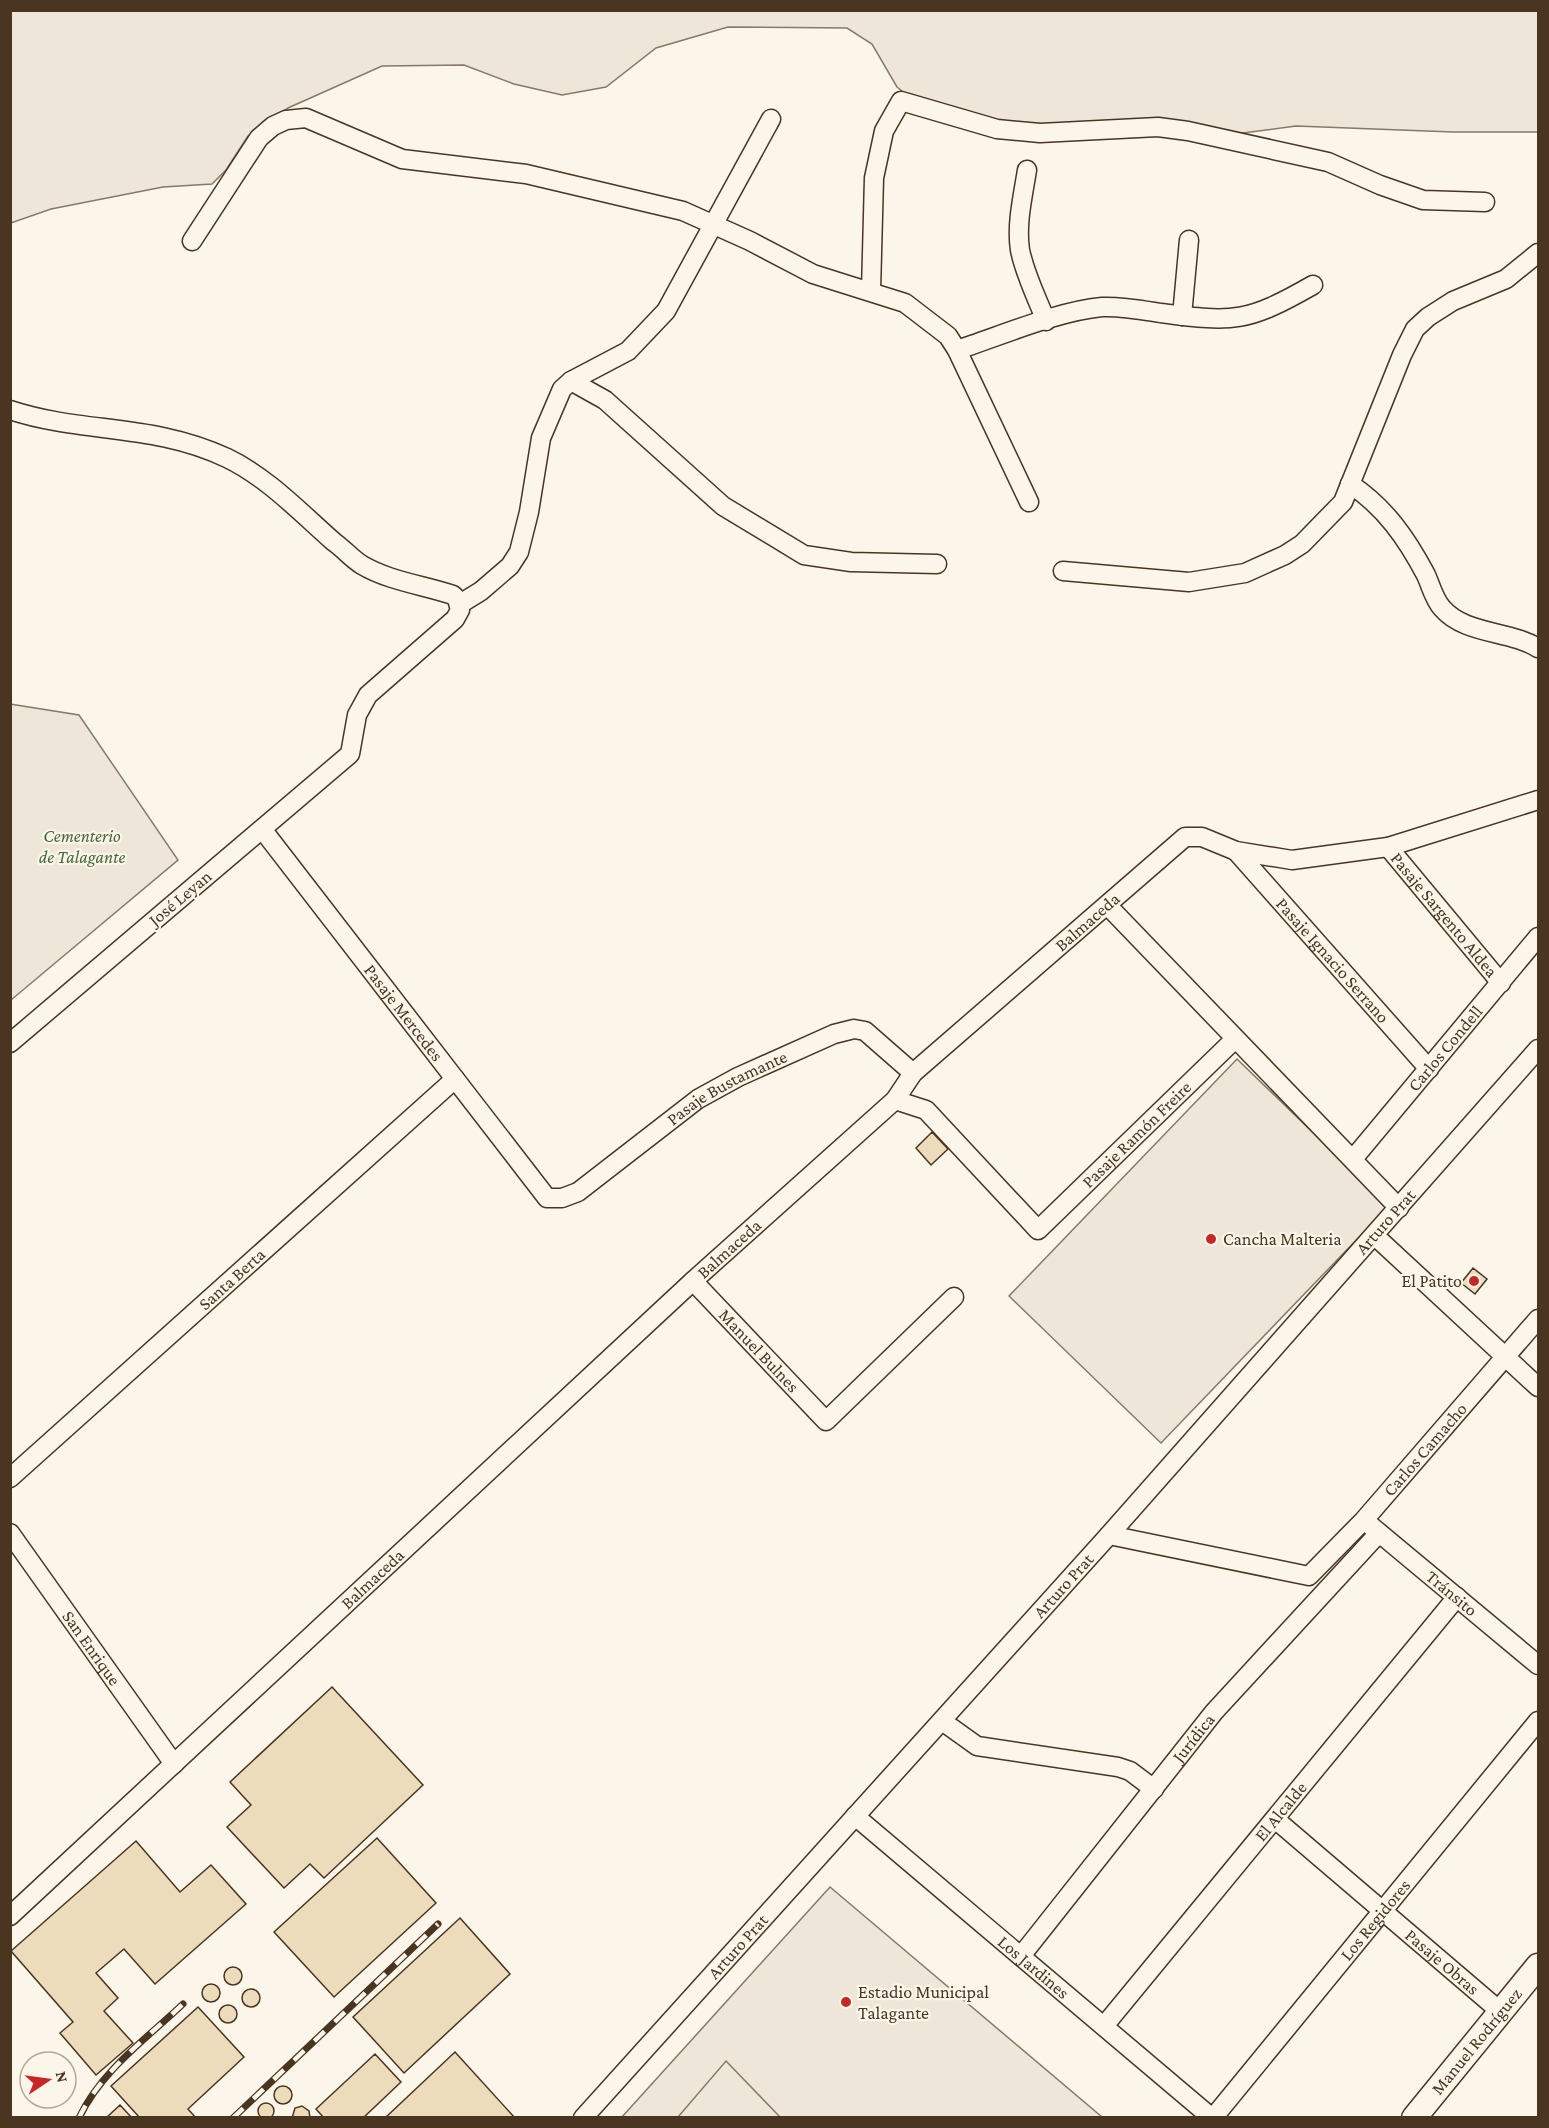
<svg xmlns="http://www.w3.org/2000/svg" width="1549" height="2128" font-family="'Crimson Pro',serif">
	<rect width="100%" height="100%" fill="#fbf6e9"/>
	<path fill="#ede6d9" stroke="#887966" stroke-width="1.5" d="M10,11H1538V132H1453L1296,126L1243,133L1027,135L927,111L897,87L872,44L847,28L728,27L656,48L606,87L562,95L514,84L464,65L382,66L288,108L248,136L226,170L212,184L163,187L51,209L11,223Z
		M10,704L79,715L178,860L11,1000Z
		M1237,1059L1389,1206L1161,1443L1009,1296Z
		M830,1887L1102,2117L621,2118Z"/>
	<path fill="#ede7d9" stroke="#887966" stroke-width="1.5" d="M726,2061L780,2117H678Z"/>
	<path fill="#ecdcbc" stroke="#4a3520" stroke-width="1.5" d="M932,1132L948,1149L931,1165L916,1148Z
		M1473,1268L1487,1279L1475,1294L1461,1283Z
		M332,1687L423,1785L324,1878L310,1864L284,1888L227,1827L251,1805L230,1782Z
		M377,1838L436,1903L334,1997L274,1932Z
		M136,1841L180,1892L211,1865L246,1904L155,1984L124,1949L96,1973L118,1998L104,2011L133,2043L96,2075L60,2033L73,2022L11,1951Z
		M460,1918L510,1974L404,2073L353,2017Z
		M224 1976a9 9 0 1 1 18 0a9 9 0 1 1-18 0Z
		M202 1993a9 9 0 1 1 18 0a9 9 0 1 1-18 0Z
		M242 1998a9 9 0 1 1 18 0a9 9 0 1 1-18 0Z
		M219 2014a9 9 0 1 1 18 0a9 9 0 1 1-18 0Z
		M198,2007L244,2057L188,2109L196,2118H140L111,2086Z
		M455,2052L515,2118H385Z
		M375,2054L401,2082L363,2118H324L316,2109Z
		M274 2095a9 9 0 1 1 18 0a9 9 0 1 1-18 0Z
		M258 2111a8 8 0 1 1 16 0a8 8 0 1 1-16 0Z
		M120,2105L132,2118H106Z
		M302,2106L309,2111L310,2118H292L295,2108Z"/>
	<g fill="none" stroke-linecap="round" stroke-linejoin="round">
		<defs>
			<g id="street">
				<path d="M1027,170C1023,196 1016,224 1020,250C1025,275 1037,298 1046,321"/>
				<path d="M192,241L259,138L273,126L286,120L306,118L402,159L526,174L683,211L750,241L813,274L905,303L948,336L957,350L1029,502"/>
				<path d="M871,291L874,178L884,131L901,101L997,129L1040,133L1158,127L1188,131L1328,162L1380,185L1423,200L1485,202"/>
				<path d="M1182,316L1189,240"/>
				<path d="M957,350C1000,336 1058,311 1102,307C1121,306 1142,310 1161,313C1235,323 1248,322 1313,285"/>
				<path d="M571,381L605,400L723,506L804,555L851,562L937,564"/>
				<path d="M10,410C83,434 153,423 227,458C267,477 301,513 334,542C344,549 352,559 362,565C389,581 423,585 453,595L457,599L460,610L455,619L368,695L357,715L350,754L10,1043"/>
				<path d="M1350,484C1385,507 1407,539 1426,575C1431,586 1434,599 1442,608C1465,635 1509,630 1538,648"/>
				<path d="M1063,571L1189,582L1245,573L1285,555L1302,544L1343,502L1402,355L1415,329L1428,317L1453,301L1506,279L1538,253"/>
				<path d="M460,604L481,591L510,566L519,552L529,512L541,438L562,389L571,381L628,351L666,311L771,119"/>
				<path id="s1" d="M262,829L547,1198H562L578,1192L698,1099L738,1077L834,1034L854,1029L865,1031L913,1073"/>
				<path id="s2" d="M1388,847L1501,983"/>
				<path id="s3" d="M1236,851L1429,1069"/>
				<path d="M1108,906L1399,1208"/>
				<path id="s4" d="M895,1100L926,1110L1038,1230L1235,1039"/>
				<path id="s5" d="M1353,1159L1538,937"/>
				<path d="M1375,1236L1538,1387"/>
				<path id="s6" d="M693,1281L826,1421L954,1297"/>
				<path id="s7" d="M10,1478L455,1079"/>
				<path id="s8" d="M1371,1526L1538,1665"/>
				<path id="s9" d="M10,1533L174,1764"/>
				<path id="s10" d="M1109,1535L1309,1576L1364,1520L1538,1319"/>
				<path d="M942,1721L977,1746L1118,1767L1130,1771L1154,1789"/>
				<path id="s11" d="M855,1816L1212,2118"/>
				<path id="s12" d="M1275,1819L1501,2012"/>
				<path id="s13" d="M10,1916L693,1281L895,1100L913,1073L1185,837H1202L1236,851L1292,860L1388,847L1538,800"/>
				<path id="s14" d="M1021,1956L1214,1712L1379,1533"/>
				<path id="s15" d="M1104,2026L1457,1597"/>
				<path id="s16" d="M583,2118L1109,1535L1538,1049"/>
				<path id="s17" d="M1213,2118L1538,1721"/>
			</g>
			<g id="secondary">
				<path id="s18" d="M1414,2118L1538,1966"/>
			</g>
		</defs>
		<use href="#street" stroke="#4a3520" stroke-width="21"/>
		<use href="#secondary" stroke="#4a3520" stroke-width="27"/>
		<use href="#street" stroke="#fbf6e9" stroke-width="18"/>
		<use href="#secondary" stroke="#fbf6e9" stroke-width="24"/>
		<defs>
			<path id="rail" d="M79,2118C101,2071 147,2038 183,2004
				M233,2118L438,1924"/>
		</defs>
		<use href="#rail" stroke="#4a3520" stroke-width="7"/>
		<use href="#rail" stroke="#fbf6e9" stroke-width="4.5" stroke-dasharray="14" stroke-linecap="butt"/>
	</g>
	<g fill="#c62828" stroke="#fbf6e9" stroke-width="2">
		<circle cx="1211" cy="1239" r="6"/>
		<circle cx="1474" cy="1281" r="6"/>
		<circle cx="846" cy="2002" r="6"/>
	</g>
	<g text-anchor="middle" stroke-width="4.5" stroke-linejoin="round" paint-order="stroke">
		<g font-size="18" font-style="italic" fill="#436837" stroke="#fbf6e9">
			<text x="82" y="842">Cementerio<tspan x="82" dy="21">de Talagante</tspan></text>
		</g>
		<g font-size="18" fill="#4a3520" stroke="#fbf6e9">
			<text transform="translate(180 898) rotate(-40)" y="6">José Leyan</text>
			<text dy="6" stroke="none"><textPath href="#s2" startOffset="88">Pasaje Sargento Aldea</textPath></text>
			<text dy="6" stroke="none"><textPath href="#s13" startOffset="1467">Balmaceda</textPath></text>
			<text dy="6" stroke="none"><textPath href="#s3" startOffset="146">Pasaje Ignacio Serrano</textPath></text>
			<text dy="6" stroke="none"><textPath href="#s1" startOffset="232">Pasaje Mercedes</textPath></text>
			<text dy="6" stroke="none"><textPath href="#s5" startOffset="144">Carlos Condell</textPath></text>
			<text dy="6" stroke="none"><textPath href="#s1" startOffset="681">Pasaje Bustamante</textPath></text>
			<text dy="6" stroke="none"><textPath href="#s4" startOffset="334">Pasaje Ramón Freire</textPath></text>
			<text dy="6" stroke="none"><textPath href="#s16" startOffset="1203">Arturo Prat</textPath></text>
			<text dy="6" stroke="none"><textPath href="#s13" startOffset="981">Balmaceda</textPath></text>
			<text dy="6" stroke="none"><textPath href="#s7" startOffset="298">Santa Berta</textPath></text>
			<text dy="6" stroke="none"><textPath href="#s6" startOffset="96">Manuel Bulnes</textPath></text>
			<text dy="6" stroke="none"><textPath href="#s10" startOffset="376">Carlos Camacho</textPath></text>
			<text dy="6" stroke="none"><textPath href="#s13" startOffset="495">Balmaceda</textPath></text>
			<text dy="6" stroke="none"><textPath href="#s16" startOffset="717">Arturo Prat</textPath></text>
			<text dy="6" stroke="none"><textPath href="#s8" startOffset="105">Tránsito</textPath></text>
			<text dy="6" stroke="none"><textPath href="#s9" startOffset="141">San Enrique</textPath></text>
			<text dy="6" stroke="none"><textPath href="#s14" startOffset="278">Jurídica</textPath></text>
			<text dy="6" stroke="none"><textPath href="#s15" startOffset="278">El Alcalde</textPath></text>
			<text dy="6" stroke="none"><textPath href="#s17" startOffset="256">Los Regidores</textPath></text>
			<text dy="6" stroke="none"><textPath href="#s16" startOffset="231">Arturo Prat</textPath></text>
			<text dy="6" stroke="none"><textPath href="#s12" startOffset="220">Pasaje Obras</textPath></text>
			<text dy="6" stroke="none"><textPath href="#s11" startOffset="234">Los Jardines</textPath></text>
			<text dy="6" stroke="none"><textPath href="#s18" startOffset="99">Manuel Rodríguez</textPath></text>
		</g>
		<g font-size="18" fill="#4a3520" stroke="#fbf6e9" text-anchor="start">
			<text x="1223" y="1245">Cancha Malteria</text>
			<text x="1462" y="1287" text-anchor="end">El Patito</text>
			<text x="858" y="1998">Estadio Municipal<tspan x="858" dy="21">Talagante</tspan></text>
		</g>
	</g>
	<rect width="1549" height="2128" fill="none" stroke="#4a3520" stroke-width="24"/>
	<g transform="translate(48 2080) rotate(77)"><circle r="28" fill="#fbf6e9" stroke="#b4a999" stroke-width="1.5"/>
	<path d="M0-4.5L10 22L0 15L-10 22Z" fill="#c62828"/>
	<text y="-9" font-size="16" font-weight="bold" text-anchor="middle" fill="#4a3520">N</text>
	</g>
</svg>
